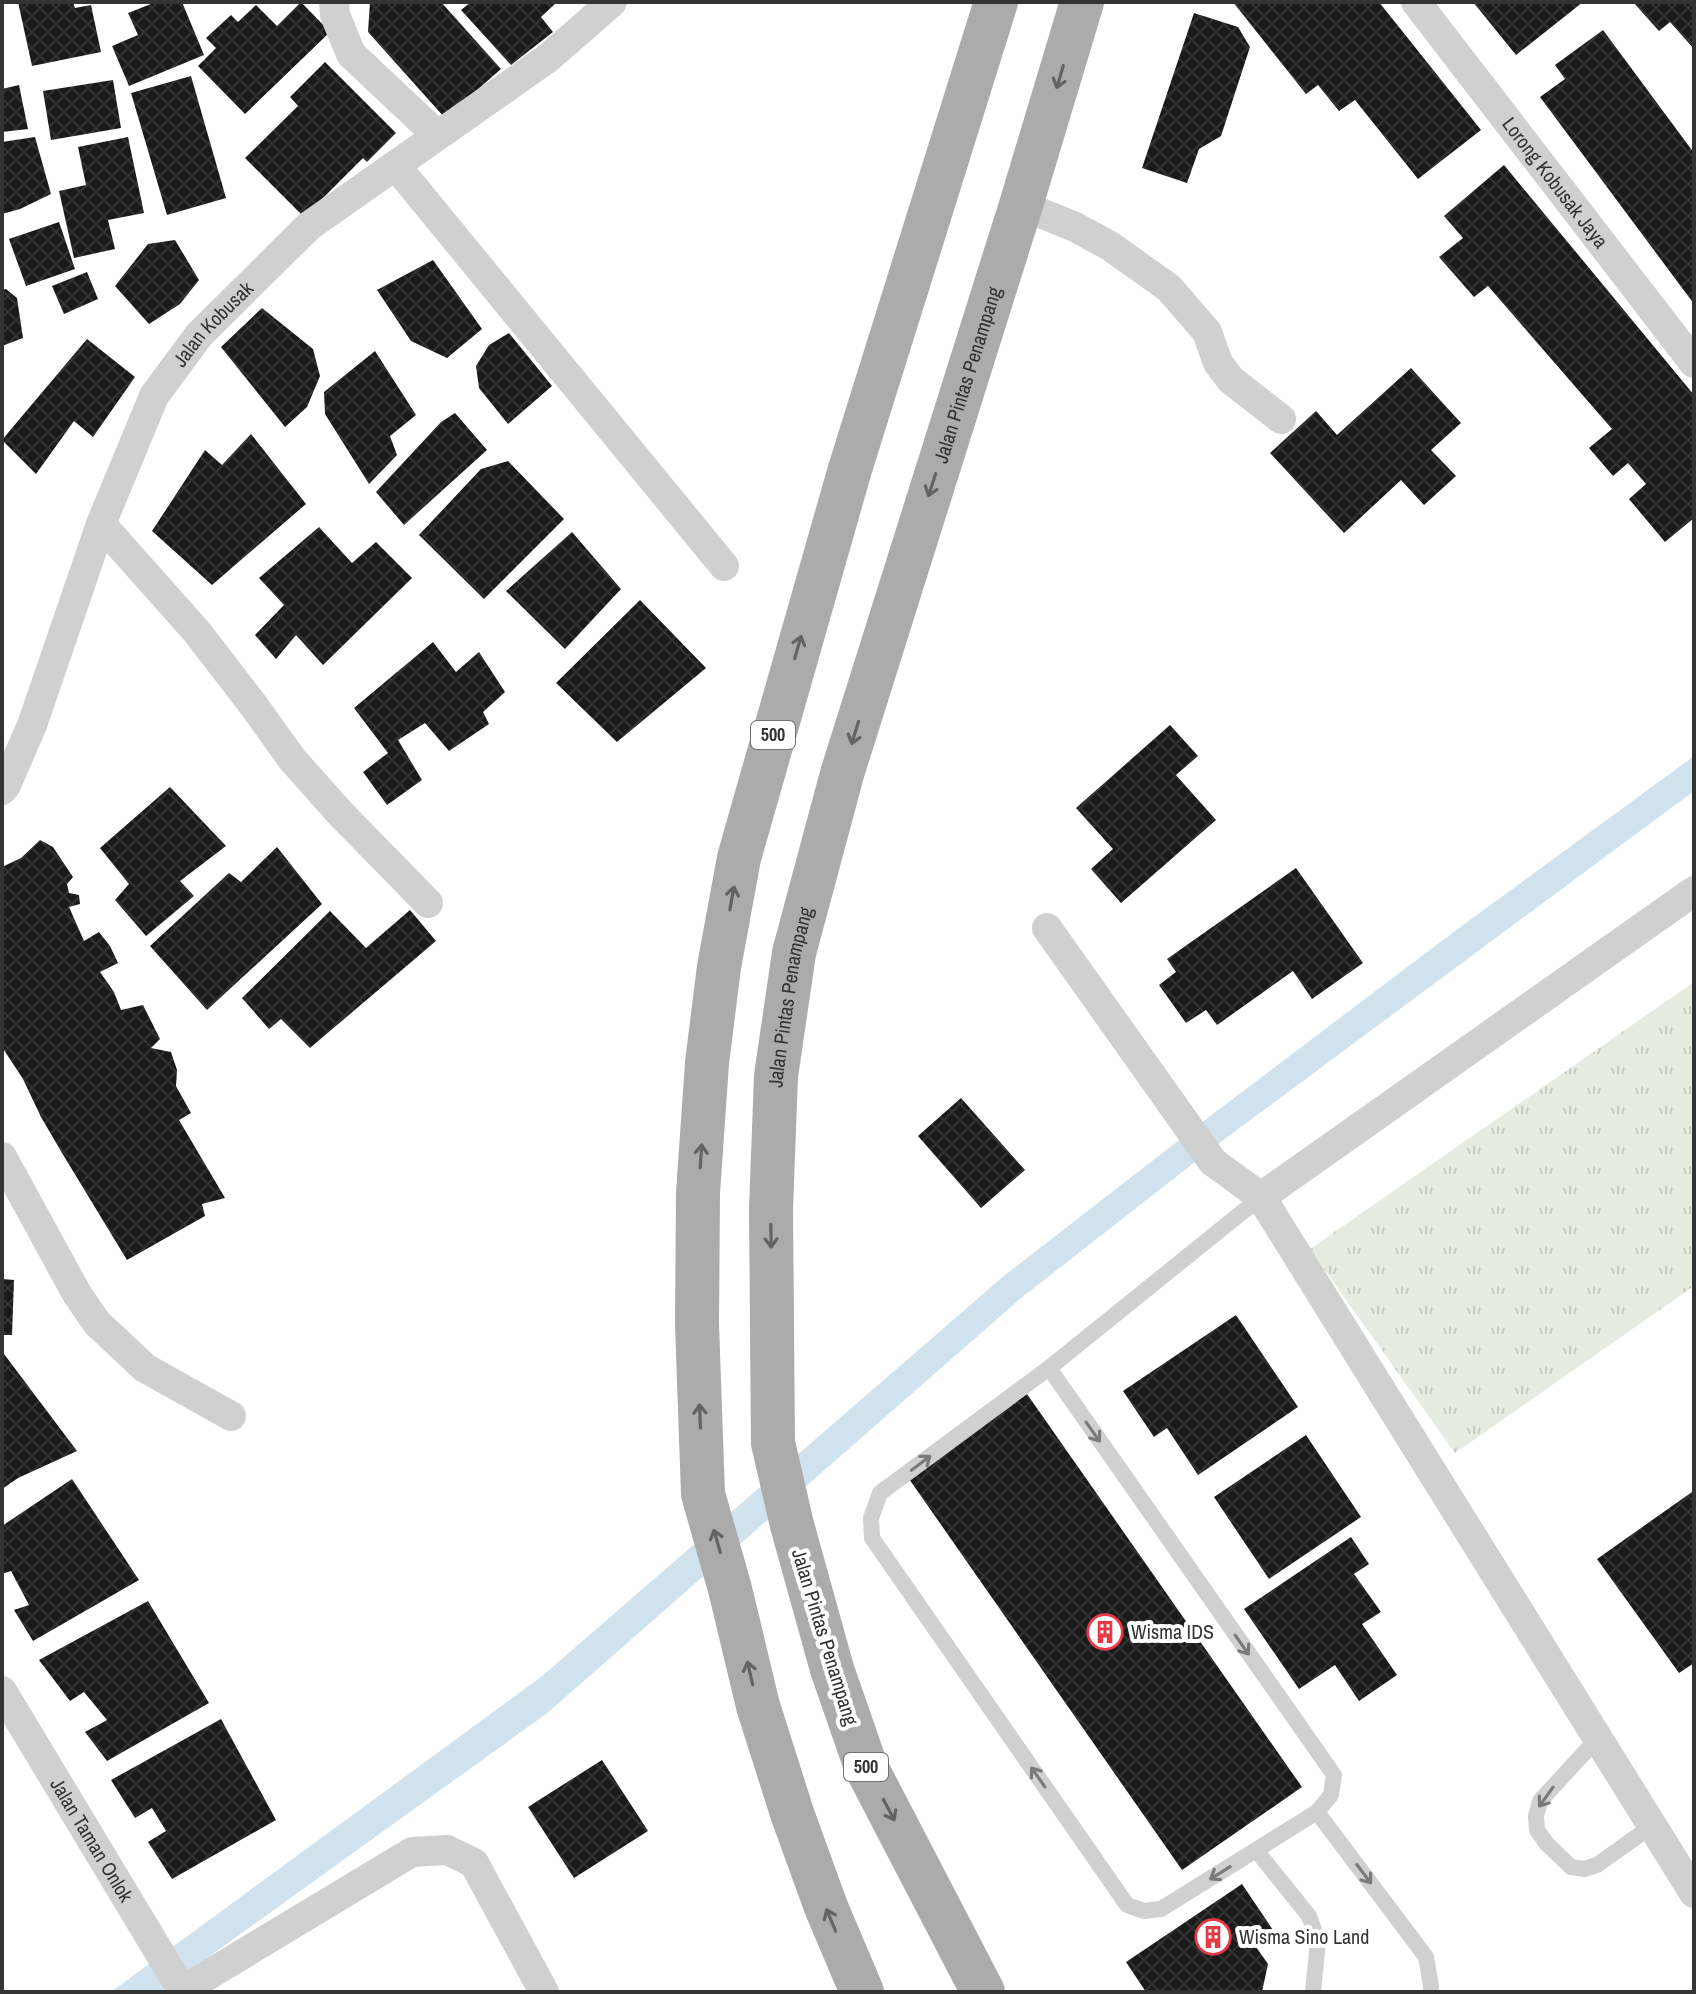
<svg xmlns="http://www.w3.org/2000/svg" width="1696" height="1994" font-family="'Archivo Narrow',sans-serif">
	<defs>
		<pattern id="park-tufts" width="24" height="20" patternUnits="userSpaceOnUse" patternTransform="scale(2)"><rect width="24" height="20" fill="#e6ecdf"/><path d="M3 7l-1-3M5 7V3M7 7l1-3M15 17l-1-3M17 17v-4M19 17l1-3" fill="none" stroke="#c6cbc0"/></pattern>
		<pattern id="building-cross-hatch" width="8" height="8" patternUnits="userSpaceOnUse" patternTransform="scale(2)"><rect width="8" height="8" fill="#1a1a1a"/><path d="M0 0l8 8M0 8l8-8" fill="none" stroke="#333"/></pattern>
	</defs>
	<rect width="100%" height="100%" fill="#fff"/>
	<path fill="url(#park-tufts)" d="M1694,982V1286L1455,1453L1310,1249Z"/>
	<path fill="#cfe2ee" d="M1694,756V791L1222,1141L1021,1298L546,1714L160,1992H111L541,1677L1005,1275L1205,1120L1451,934Z"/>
	<path fill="url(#building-cross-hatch)" d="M18,2H73L75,8L91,5L101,52L32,66Z
		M156,2H182L204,55L129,86L112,46L138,35L128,13Z
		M301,2L330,32L245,114L198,66L216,48L206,38L231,15L238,22L256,5L277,26Z
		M370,2H441L501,69L445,118L368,32Z
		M471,2H557L541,17L553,32L511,65L461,10Z
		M1233,2H1379L1481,130L1418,179L1355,100L1339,111L1318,85L1306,94Z
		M1473,2H1583L1516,55Z
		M1633,2H1694V49L1670,22L1659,31Z
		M1194,13L1238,27L1250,47L1221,136L1199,149L1187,183L1142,168Z
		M1603,30L1694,153V304L1540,97L1565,79L1555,65Z
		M325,62L396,133L367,162L363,158L304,217L245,158L298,106L290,97Z
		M191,76L226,198L167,215L131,93Z
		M113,80L121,128L51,140L43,91Z
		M19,85L28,129L2,132V89Z
		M35,137L51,194L20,209L2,214V142Z
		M128,137L144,213L108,220L115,249L74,258L59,191L86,185L78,147Z
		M1504,165L1694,395V518L1665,542L1629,499L1646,484L1628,463L1613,476L1589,448L1612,429L1488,286L1474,297L1439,257L1463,238L1444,216Z
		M59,222L75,269L26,286L9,239Z
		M175,240L199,280L180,304L149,324L115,286L148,244Z
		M433,260L482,329L447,358L411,341L377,290Z
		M87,272L98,299L64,314L52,286Z
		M6,289L17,298L23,338L2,346V290Z
		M262,308L313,349L320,376L307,407L285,427L221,347Z
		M509,333L552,386L508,424L479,388L476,366L489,345Z
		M87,339L135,377L93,437L74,421L36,474L2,440Z
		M375,351L416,415L390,436L397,455L369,484L325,414L324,392Z
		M1411,368L1461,423L1431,450L1456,476L1424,505L1401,480L1344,533L1270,453L1316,411L1337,435Z
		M455,413L487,450L404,525L376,492L441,422Z
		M251,434L306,504L212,585L152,531L205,450L222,465Z
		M508,461L564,519L484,599L419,535L481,469Z
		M319,527L352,563L376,542L412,578L323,665L296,635L276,659L255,635L284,605L259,578Z
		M572,532L621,589L565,649L506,591Z
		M640,600L706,668L617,742L556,683Z
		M433,642L456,672L479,652L505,692L483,712L489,724L449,751L425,723L398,740L422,780L387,805L363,772L388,753L354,708Z
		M1170,725L1198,756L1176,775L1216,820L1121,903L1091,869L1113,849L1076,808Z
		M170,787L226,846L180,881L194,896L146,936L115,900L129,884L100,848Z
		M40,840L53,847L73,877L67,884L69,893L79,895L80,904L69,907L84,941L99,932L110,946L118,963L100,972L114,992L121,1010L143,1005L160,1039L151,1048L171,1052L177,1070L176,1086L191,1113L179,1120L225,1198L202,1204L205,1216L127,1260L62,1153L41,1117L23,1079L2,1047V867L21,858Z
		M277,847L322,904L207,1010L150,946L229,873L241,882Z
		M1296,868L1363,963L1312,999L1293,971L1217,1025L1206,1010L1186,1023L1159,985L1176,972L1167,959Z
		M410,910L436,941L310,1048L281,1019L269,1029L242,998L330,911L366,948Z
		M961,1098L1025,1170L981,1208L918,1136Z
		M2,1279L14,1280L12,1335H2Z
		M1236,1315L1298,1407L1198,1475L1167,1428L1154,1437L1123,1391Z
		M4,1354L77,1451L18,1478L2,1489V1355Z
		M1027,1394L1302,1787L1182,1870L907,1476Z
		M1306,1435L1361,1517L1269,1579L1214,1497Z
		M72,1479L139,1580L33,1641L14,1610L29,1605L11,1571L2,1574V1526Z
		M1692,1492L1694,1495V1663L1679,1673L1597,1559Z
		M1351,1537L1369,1564L1354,1574L1381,1612L1362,1624L1397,1675L1359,1701L1335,1665L1299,1689L1244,1609Z
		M148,1601L209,1703L107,1761L85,1732L107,1720L84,1692L70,1701L39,1660Z
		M221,1719L276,1820L172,1879L148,1842L166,1831L152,1808L135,1818L111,1780Z
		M602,1760L648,1831L574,1878L528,1807Z
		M1242,1884L1273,1930L1254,1944L1268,1964L1262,1992H1146L1126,1962Z"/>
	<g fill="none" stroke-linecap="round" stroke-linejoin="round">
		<path stroke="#d0d0d0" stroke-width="16" d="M1049,1368L1334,1775L1331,1795L1317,1812L1161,1909L1144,1911L1127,1905L872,1538L871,1518L880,1493L1049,1368L1261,1197
			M1597,1739L1540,1801L1536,1816L1537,1830L1547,1844L1571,1867L1584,1869L1597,1865L1653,1825
			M1317,1812L1426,1957L1431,1986V1992
			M1256,1850L1309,1916L1318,1941L1313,1992"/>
		<g stroke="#d0d0d0" stroke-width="30">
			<path d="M334,2L335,15L351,54L437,135"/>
			<path id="s1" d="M1416,2L1694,363"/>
			<path d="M396,166L724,566"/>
			<path d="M1021,205L1075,227L1110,246L1169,288L1207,332L1218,363L1231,380L1281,419"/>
			<path d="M101,524L197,632L254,706L292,759L340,813L428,903"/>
			<path id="s2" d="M2,790L6,785L32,725L101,524L154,396L199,335L309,226L548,58L612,2"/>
			<path d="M1047,928L1213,1162L1261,1197L1694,1893"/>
			<path d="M2,1157L77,1294L97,1323L145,1368L231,1416"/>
			<path d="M1261,1197L1694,891"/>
			<path id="s3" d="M2,1691L182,1990"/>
			<path d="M180,1992L412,1852L447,1850L474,1863L544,1992"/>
		</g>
		<g stroke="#ababab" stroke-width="44">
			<path d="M862,1992L826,1907L793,1816L758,1706L730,1589L703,1494L697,1324L698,1193L707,1063L719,967L739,858L850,469L996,2"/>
			<path id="s4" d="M983,1992L866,1767L832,1669L792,1525L773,1443L771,1209L776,1076L794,953L842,774L1021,205L1082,2"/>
		</g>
	</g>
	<defs><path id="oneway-shaft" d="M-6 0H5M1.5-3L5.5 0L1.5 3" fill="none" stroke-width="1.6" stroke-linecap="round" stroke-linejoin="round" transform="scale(2)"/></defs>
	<g stroke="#636363">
		<use href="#oneway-shaft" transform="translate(1060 77) rotate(106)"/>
		<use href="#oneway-shaft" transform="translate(932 485) rotate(108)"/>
		<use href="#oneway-shaft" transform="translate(798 647) rotate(-74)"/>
		<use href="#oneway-shaft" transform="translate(855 733) rotate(107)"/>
		<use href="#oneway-shaft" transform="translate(732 898) rotate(-80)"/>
		<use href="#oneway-shaft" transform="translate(701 1156) rotate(-86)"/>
		<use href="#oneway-shaft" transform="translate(771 1236) rotate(89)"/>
		<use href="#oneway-shaft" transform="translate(700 1416) rotate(-92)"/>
		<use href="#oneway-shaft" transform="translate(717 1541) rotate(-106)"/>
		<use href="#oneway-shaft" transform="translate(750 1673) rotate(-103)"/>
		<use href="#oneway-shaft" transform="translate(889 1810) rotate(62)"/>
		<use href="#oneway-shaft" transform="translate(831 1920) rotate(-113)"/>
	</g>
	<g stroke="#7a7a7a">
		<use href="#oneway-shaft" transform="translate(1093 1432) rotate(55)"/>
		<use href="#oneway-shaft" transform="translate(921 1463) rotate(-37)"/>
		<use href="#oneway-shaft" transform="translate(1242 1645) rotate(55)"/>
		<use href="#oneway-shaft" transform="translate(1038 1777) rotate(-125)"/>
		<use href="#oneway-shaft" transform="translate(1546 1797) rotate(126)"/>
		<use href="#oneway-shaft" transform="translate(1220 1873) rotate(148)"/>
		<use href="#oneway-shaft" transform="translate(1364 1874) rotate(53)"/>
	</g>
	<defs>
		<symbol id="building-ring" viewBox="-11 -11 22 22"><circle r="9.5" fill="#fff" stroke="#e63946" stroke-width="1.5"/><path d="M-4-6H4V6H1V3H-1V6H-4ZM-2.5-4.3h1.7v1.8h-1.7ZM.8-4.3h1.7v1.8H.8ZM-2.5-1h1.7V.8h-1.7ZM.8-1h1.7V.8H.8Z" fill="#e63946"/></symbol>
	</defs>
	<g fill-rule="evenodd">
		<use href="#building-ring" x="1085" y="1612" width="40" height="40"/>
		<use href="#building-ring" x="1193" y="1917" width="40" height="40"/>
	</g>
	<g text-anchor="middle" stroke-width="8" stroke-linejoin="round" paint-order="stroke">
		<g fill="#fff" stroke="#707070" stroke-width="2">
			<rect x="751" y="721" width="44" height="28" rx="6"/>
			<rect x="844" y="1753" width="44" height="28" rx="6"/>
		</g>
		<g font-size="18" font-weight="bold" fill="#333">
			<text x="773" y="741">500</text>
			<text x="866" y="1773">500</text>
		</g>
		<g font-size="20" fill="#333" stroke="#fff">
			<text dy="7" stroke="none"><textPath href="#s1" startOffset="228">Lorong Kobusak Jaya</textPath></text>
			<text dy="7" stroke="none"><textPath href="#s2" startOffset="516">Jalan Kobusak</textPath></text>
			<text dy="7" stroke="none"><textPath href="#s4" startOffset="1686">Jalan Pintas Penampang</textPath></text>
			<text dy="7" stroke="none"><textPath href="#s4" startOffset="1038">Jalan Pintas Penampang</textPath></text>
			<text transform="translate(825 1637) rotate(73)" y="7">Jalan Pintas Penampang</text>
			<text dy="7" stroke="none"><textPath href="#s3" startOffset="174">Jalan Taman Onlok</textPath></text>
		</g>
		<g font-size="20" fill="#333" stroke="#fff" text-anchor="start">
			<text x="1131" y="1639">Wisma IDS</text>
			<text x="1239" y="1944">Wisma Sino Land</text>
		</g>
	</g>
	<rect width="1696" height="1994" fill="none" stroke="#333333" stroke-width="8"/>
</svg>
